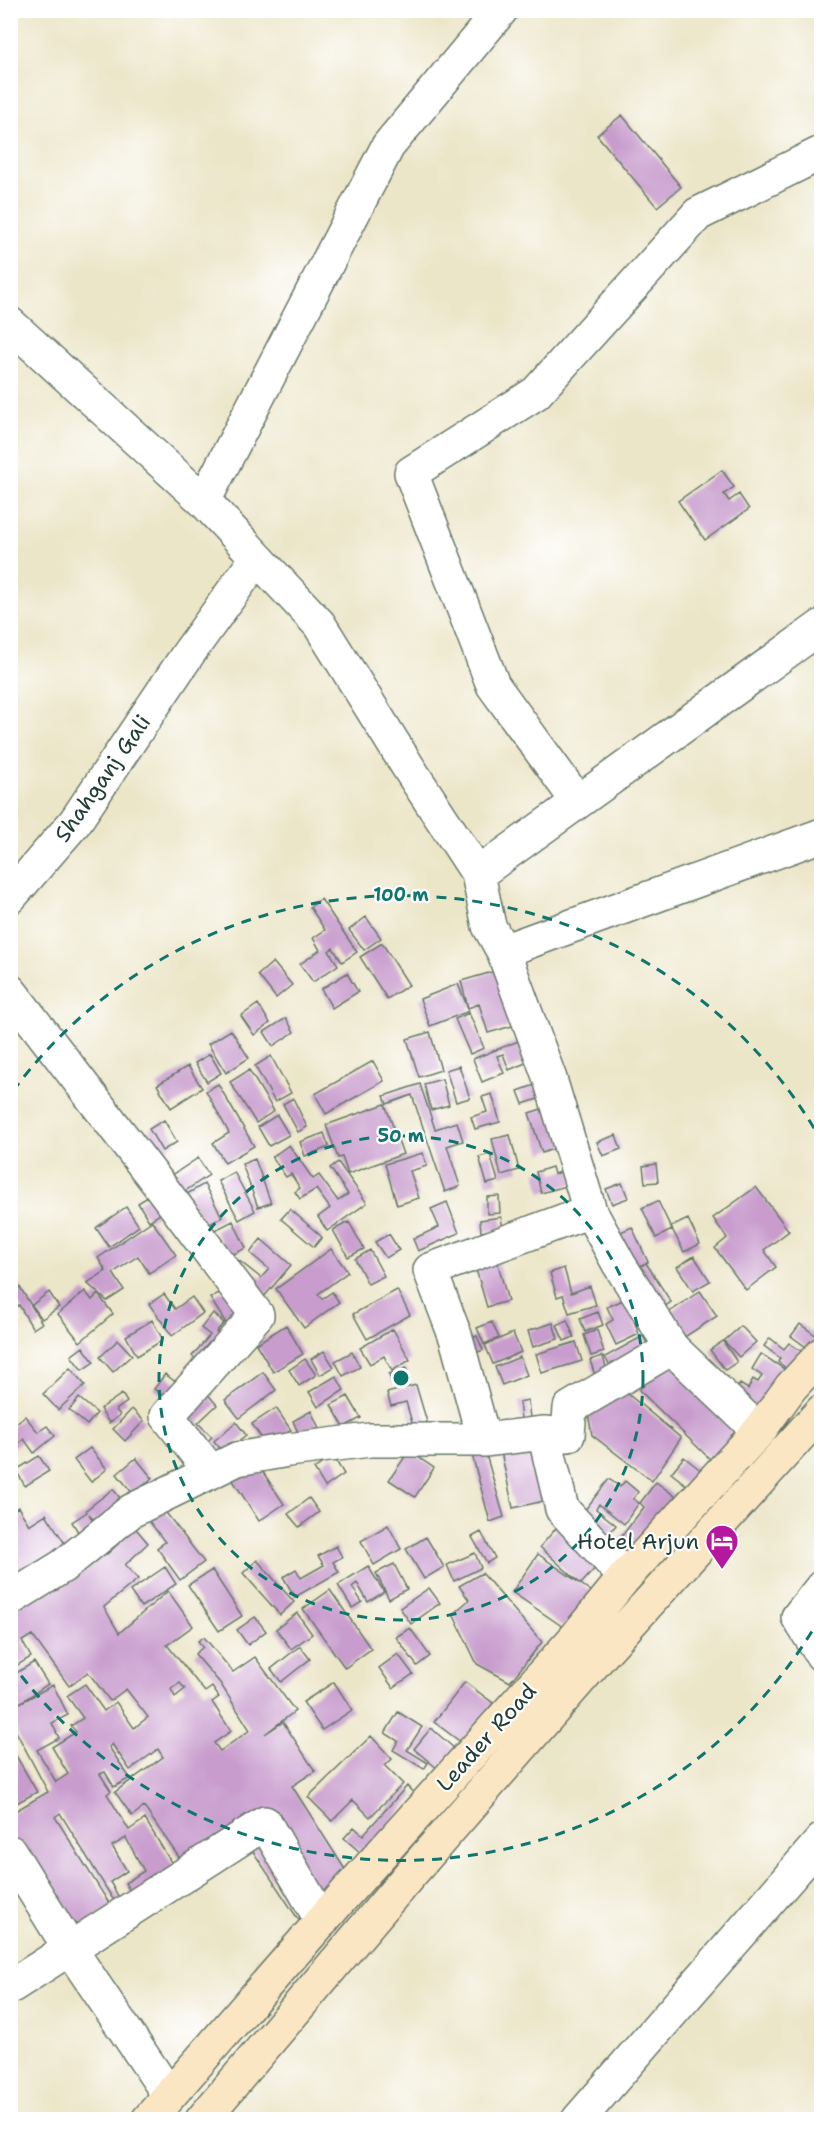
<svg xmlns="http://www.w3.org/2000/svg" width="832" height="2130" font-family="'Shantell Sans',sans-serif">
	<rect width="100%" height="100%" fill="#fff"/>
	<filter id="ink" filterUnits="userSpaceOnUse"><feTurbulence type="fractalNoise" baseFrequency=".0167" numOctaves="2"/><feDisplacementMap in="SourceGraphic" scale="12" xChannelSelector="R" yChannelSelector="G"/><feConvolveMatrix kernelMatrix="1 2 1 2 8 2 1 2 1" color-interpolation-filters="sRGB"/></filter>
	<filter id="wash" filterUnits="userSpaceOnUse"><feTurbulence type="fractalNoise" baseFrequency=".008" numOctaves="4" result="noise"/><feDisplacementMap in="SourceGraphic" scale="24" xChannelSelector="R" yChannelSelector="G"/><feGaussianBlur stdDeviation="1.35" result="paint"/><feColorMatrix in="noise" values="0 0 0 0 0 0 0 0 0 0 0 0 0 0 0 0 0 1.4 0 .05"/><feComposite in="paint" operator="in"/></filter>
	<g filter="url(#wash)">
		<rect width="100%" height="100%" fill="#ece6c9"/>
		<g id="blocks">
			<path fill="#c89ccd" fill-rule="evenodd" d="M622,115L681,187L657,207L597,135Z
				M722,470L734,487L724,494L729,501L739,494L749,509L705,540L678,501Z
				M321,899L357,952L342,962L333,948L329,951L338,965L313,982L300,964L320,950L313,938L325,930L310,907Z
				M366,917L381,938L364,950L349,930Z
				M382,943L409,985L387,999L360,957Z
				M273,962L292,985L276,998L258,975Z
				M506,968L522,1023L488,1033L479,1004L468,1008L461,981Z
				M347,973L358,992L332,1008L321,989Z
				M458,984L469,1011L430,1026L420,999Z
				M258,1004L270,1023L254,1035L241,1016Z
				M469,1013L484,1048L470,1054L455,1019Z
				M286,1018L294,1032L273,1046L264,1032Z
				M231,1030L249,1058L226,1073L208,1044Z
				M430,1032L441,1070L419,1077L407,1039Z
				M526,1038L535,1059L509,1070L503,1054L497,1056L504,1073L482,1082L473,1059Z
				M210,1054L221,1073L207,1082L195,1063Z
				M271,1056L291,1093L275,1102L255,1066Z
				M373,1061L384,1081L326,1114L315,1094Z
				M188,1066L202,1088L171,1108L157,1085Z
				M459,1066L470,1098L456,1102L446,1070Z
				M249,1070L274,1111L256,1123L230,1082Z
				M442,1079L449,1105L431,1110L424,1084Z
				M546,1081L550,1095L523,1104L518,1091Z
				M218,1084L254,1146L225,1163L213,1143L229,1133L206,1091Z
				M420,1084L435,1129L457,1122L463,1141L447,1146L460,1186L445,1192L412,1095L387,1104L384,1096Z
				M492,1094L500,1122L475,1129L471,1117L487,1112L482,1097Z
				M293,1098L307,1127L298,1132L283,1104Z
				M385,1104L403,1154L348,1174L342,1157L338,1158L326,1125Z
				M554,1105L567,1144L542,1153L529,1113Z
				M277,1115L289,1135L269,1146L258,1127Z
				M164,1120L177,1142L162,1151L149,1129Z
				M324,1133L329,1147L305,1156L300,1142Z
				M510,1135L519,1170L501,1175L492,1139Z
				M616,1135L621,1149L603,1156L597,1142Z
				M289,1145L313,1179L319,1175L338,1201L348,1194L330,1168L338,1162L367,1203L327,1231L318,1217L330,1208L316,1189L300,1199L295,1192L300,1188L291,1174L286,1177L272,1157Z
				M423,1153L427,1166L410,1171L419,1198L397,1205L385,1164Z
				M490,1154L498,1181L487,1184L479,1157Z
				M198,1158L209,1175L182,1193L171,1176Z
				M255,1159L271,1203L258,1207L242,1164Z
				M656,1164L658,1182L645,1183L643,1166Z
				M552,1167L554,1174L573,1168L577,1183L541,1193L536,1172Z
				M234,1172L255,1211L239,1220L218,1181Z
				M622,1183L628,1198L612,1204L606,1189Z
				M204,1184L222,1217L205,1227L187,1194Z
				M167,1185L178,1203L149,1221L138,1203Z
				M756,1187L789,1231L764,1250L776,1267L746,1290L715,1248L727,1238L713,1218Z
				M499,1196L500,1213L487,1214V1197Z
				M658,1201L672,1230L656,1238L642,1208Z
				M447,1202L459,1233L418,1251L413,1239L439,1227L431,1209Z
				M126,1207L139,1226L109,1247L96,1228Z
				M290,1209L322,1237L314,1247L281,1219Z
				M501,1217L503,1229L481,1232L480,1220Z
				M688,1219L700,1244L684,1252L671,1227Z
				M152,1221L176,1255L149,1273L138,1256L113,1273L124,1290L107,1301L87,1283L106,1271L98,1258Z
				M233,1221L246,1248L228,1257L215,1230Z
				M349,1222L364,1249L348,1257L333,1230Z
				M632,1227L648,1262L631,1270L614,1235Z
				M389,1234L399,1250L386,1258L375,1242Z
				M261,1239L291,1265L263,1298L229,1270L237,1259L261,1278L269,1269L250,1253Z
				M331,1249L348,1272L318,1294L322,1299L332,1292L339,1302L304,1328L276,1289Z
				M370,1250L384,1276L368,1284L355,1259Z
				M495,1253L508,1301L487,1307L473,1259Z
				M694,1256L710,1281L693,1291L677,1267Z
				M646,1263L671,1302L657,1312L631,1273Z
				M564,1268L571,1293L590,1286L596,1305L569,1313L563,1295L557,1297L550,1273Z
				M18,1284L42,1323L33,1329L19,1305L10,1310V1289Z
				M228,1288L248,1320L231,1331L210,1298Z
				M397,1290L410,1315L367,1339L353,1314Z
				M85,1291L92,1300L98,1294L113,1314L80,1342L58,1314Z
				M700,1291L717,1316L680,1340L664,1316Z
				M49,1292L59,1307L42,1319L32,1305Z
				M164,1294L175,1309L192,1297L203,1313L172,1336L149,1304Z
				M630,1297L640,1319L634,1321L639,1334L616,1345L606,1324L613,1320L607,1307Z
				M598,1312L603,1325L585,1332L580,1319Z
				M213,1313L224,1323L216,1332L227,1341L205,1367L192,1356L210,1335L201,1328Z
				M152,1320L163,1340L137,1356L126,1336Z
				M567,1320L574,1337L564,1341L557,1325Z
				M492,1322L499,1338L484,1344L477,1328Z
				M553,1323L558,1339L533,1347L528,1331Z
				M800,1324L822,1340L813,1352L791,1336Z
				M286,1325L303,1354L273,1372L256,1344Z
				M741,1326L756,1342L739,1357L724,1341Z
				M393,1329L410,1360L392,1371L384,1356L370,1364L360,1348Z
				M597,1330L604,1352L591,1356L584,1335Z
				M513,1333L521,1352L493,1364L485,1345Z
				M477,1336L483,1350L471,1355L465,1341Z
				M643,1336L653,1355L615,1375L605,1357Z
				M770,1338L784,1349L789,1343L805,1354L791,1372L778,1362L780,1358L764,1346Z
				M118,1340L132,1355L113,1372L100,1357Z
				M723,1341L737,1362L725,1370L710,1350Z
				M576,1342L582,1361L542,1373L536,1354Z
				M83,1347L94,1362L82,1370L71,1356Z
				M324,1351L334,1367L320,1375L311,1359Z
				M352,1352L360,1367L343,1376L335,1361Z
				M761,1354L789,1372L764,1412L734,1393L740,1384L748,1389L753,1379L758,1382L762,1376L752,1369Z
				M603,1356L608,1375L596,1379L590,1360Z
				M520,1357L527,1375L502,1385L495,1367Z
				M671,1358L746,1431L715,1464L639,1390Z
				M305,1359L316,1375L299,1386L289,1370Z
				M70,1368L85,1385L58,1410L43,1394Z
				M406,1368L409,1378L392,1383L389,1374Z
				M263,1372L276,1390L239,1418L225,1400Z
				M165,1374L185,1389L175,1404L154,1389Z
				M336,1376L344,1390L318,1407L309,1392Z
				M416,1385L427,1422L413,1426L406,1402L391,1406L387,1393Z
				M623,1390L681,1438L652,1481L592,1435L586,1403Z
				M206,1392L217,1405L198,1423L212,1437L202,1446L177,1419Z
				M122,1394L127,1402L116,1410L120,1415L109,1423L100,1409Z
				M348,1396L361,1418L344,1427L331,1405Z
				M79,1398L97,1413L87,1425L69,1410Z
				M528,1400L530,1418L521,1419L519,1402Z
				M276,1408L291,1430L267,1446L252,1424Z
				M132,1409L144,1421L125,1441L113,1429Z
				M311,1411L319,1428L300,1437L293,1421Z
				M25,1416L38,1432L47,1426L55,1436L34,1453L24,1439L10,1450V1428Z
				M236,1422L246,1435L224,1453L214,1441Z
				M535,1439L553,1499L513,1508L500,1447Z
				M483,1444L504,1517L490,1522L470,1447Z
				M90,1448L107,1469L91,1482L74,1460Z
				M409,1451L434,1468L415,1497L389,1480Z
				M39,1456L49,1471L25,1486L16,1470Z
				M333,1456L344,1474L325,1487L314,1469Z
				M684,1457L703,1472L690,1488L671,1473Z
				M136,1458L152,1478L133,1494L117,1474Z
				M255,1460L284,1504L259,1521L230,1476Z
				M609,1479L620,1487L625,1481L638,1492L633,1499L639,1503L624,1524L599,1504L596,1509L616,1525L604,1540L577,1520Z
				M656,1482L679,1499L633,1561L614,1546L644,1507L640,1503Z
				M113,1489L127,1507L100,1528L89,1514L99,1531L83,1540L72,1522L87,1512L86,1510Z
				M309,1498L319,1512L299,1527L288,1514Z
				M18,1507L29,1525L46,1514L71,1553L10,1593V1512Z
				M164,1510L204,1562L180,1580L157,1548L165,1542L149,1521Z
				M126,1517L148,1543L125,1565L138,1579L104,1607L119,1633L168,1591L193,1626L167,1645L205,1692L212,1687L219,1697L212,1702L231,1731L214,1743L220,1751L250,1730L220,1683L195,1654L203,1647L198,1641L204,1637L233,1672L255,1657L295,1711L265,1734L283,1722L315,1771L292,1786L346,1871L318,1905L268,1819L185,1866L144,1807L132,1816L115,1792L163,1757L158,1749L130,1770L112,1744L109,1747L130,1778L114,1787L105,1772L100,1774L111,1791L107,1794L129,1830L145,1819L176,1870L133,1896L125,1883L144,1871L126,1838L112,1846L127,1871L110,1882L121,1901L116,1904L60,1813L55,1817L112,1908L77,1929L10,1839V1814L48,1792L10,1720V1707L14,1705L10,1699V1677L34,1662L48,1684L18,1704L53,1685L68,1715L52,1723L59,1738L37,1750L56,1782L68,1774L52,1747L76,1732L71,1726L83,1718L67,1696L85,1684L104,1711L116,1702L134,1728L148,1717L126,1689L110,1701L88,1672L69,1686L32,1635L22,1641L31,1657L11,1669L10,1667V1604L95,1546L107,1554L118,1544L108,1532ZM180,1683L185,1689L175,1697L171,1689Z
				M563,1520L605,1557L581,1584L540,1547Z
				M388,1525L401,1549L374,1565L361,1541Z
				M481,1532L495,1558L487,1563L472,1537Z
				M426,1537L444,1567L424,1579L406,1549Z
				M336,1546L342,1557L333,1562L339,1572L295,1597L283,1577L296,1569L301,1578L324,1565L318,1556Z
				M475,1553L481,1568L454,1581L447,1565Z
				M538,1554L595,1594L569,1631L512,1592Z
				M257,1560L294,1602L280,1615L243,1573Z
				M394,1564L407,1589L389,1599L376,1573Z
				M368,1566L384,1592L368,1602L357,1583L352,1587L362,1602L352,1608L338,1585Z
				M165,1567L176,1584L141,1607L130,1591Z
				M212,1570L242,1616L219,1631L188,1585Z
				M482,1573L542,1642L510,1682L477,1664L453,1614L469,1600L459,1586Z
				M429,1588L440,1603L411,1624L400,1608Z
				M330,1590L371,1649L345,1668L303,1609Z
				M297,1613L312,1634L291,1649L276,1629Z
				M255,1617L266,1631L248,1645L237,1630Z
				M410,1628L430,1656L417,1666L396,1637Z
				M300,1646L310,1659L281,1682L271,1669Z
				M398,1654L413,1674L393,1688L379,1668Z
				M334,1682L352,1710L322,1730L303,1702Z
				M465,1682L493,1703L462,1743L434,1722Z
				M398,1712L422,1727L407,1750L428,1763L424,1769L393,1750L398,1741L385,1733Z
				M431,1728L455,1749L438,1769L414,1749Z
				M371,1736L392,1759L385,1766L403,1784L370,1817L353,1800L332,1821L308,1797Z
				M10,1738L14,1746L11,1747L37,1792L15,1804L10,1797Z
				M407,1786L415,1795L362,1854L344,1838L354,1827L363,1835Z
				M263,1834L312,1910L298,1919L248,1844Z"/>
		</g>
	</g>
	<g filter="url(#ink)">
		<use href="#blocks" fill-opacity="0" stroke="#677868" stroke-width="1.5"/>
		<g fill="none" stroke-linecap="round" stroke-linejoin="round">
			<defs>
				<path id="minor" d="M10,324L204,501L319,624L410,770L478,874L489,926L503,951L550,1079L590,1211L619,1264L672,1348L759,1431
					M204,501L388,146L501,10
					M578,802L493,685L411,473L536,393L698,214L819,154
					M478,874L822,626
					M10,897L75,822L188,654L257,558
					M503,951L822,835
					M10,991L164,1191L257,1315L167,1416L211,1472
					M544,1433L562,1509L625,1577
					M484,1440L456,1338L430,1270L590,1211
					M822,1587L798,1617L822,1655
					M10,1599L63,1566L131,1511L237,1459L288,1450L370,1440H484L544,1433L568,1435L570,1408L672,1348
					M10,1852L70,1949L169,2095
					M10,1987L265,1823L322,1921
					M578,2120L822,1840"/>
				<path id="secondary" d="M148,2120L346,1893L576,1637L625,1577L759,1431L791,1387L822,1354
					M202,2120L407,1878L604,1652L822,1411"/>
			</defs>
			<use href="#minor" stroke="#677868" stroke-width="36"/>
			<use href="#secondary" stroke="#677868" stroke-width="36"/>
			<use href="#minor" stroke="#fff" stroke-width="33"/>
			<use href="#secondary" stroke="#fbe6c4" stroke-width="33"/>
		</g>
	</g>
	<g fill="none" stroke="#0f766e" stroke-width="3" stroke-dasharray="10 8">
		<circle cx="401" cy="1378" r="242"/>
		<path d="M821 1616A483 483 0 0 1 13 1665M13 1091A483 483 0 0 1 821 1140"/>
	</g>
	<defs>
		<symbol id="hotel-pin" viewBox="-11 -11 22 30"><path d="M0 17L-7.5 6A9.5 9.5 0 1 1 7.5 6Z" fill="#b5179e" stroke="#fff"/><path d="M-6-4.5h1.5V1H6V5H4.5V3h-9V5H-6ZM-4 0a1.8 1.8 0 1 1 3.6 0ZM.5 0V-2.5h3Q6-2.5 6 0Z" fill="#fff"/></symbol>
	</defs>
	<g fill-rule="evenodd">
		<use href="#hotel-pin" x="703" y="1522" width="38" height="52"/>
	</g>
	<g text-anchor="middle" stroke-width="4.5" stroke-linejoin="round" paint-order="stroke">
		<g font-size="22" fill="#1f3d34" stroke="#fff">
			<text transform="translate(102 778) rotate(-55)" y="8">Shahganj Gali</text>
			<text transform="translate(486 1737) rotate(-48)" y="8">Leader Road</text>
		</g>
		<g font-size="22" fill="#1f3d34" stroke="#fff" text-anchor="end">
			<text x="699" y="1549">Hotel Arjun</text>
		</g>
	</g>
	<circle cx="401" cy="1378" r="9" fill="#0f766e" stroke="#fff" stroke-width="3"/>
	<g font-size="18" text-anchor="middle" font-weight="bold" fill="#0f766e" stroke="#fff" stroke-width="4.5" stroke-linejoin="round" paint-order="stroke">
		<text x="401" y="901">100 m</text>
		<text x="401" y="1142">50 m</text>
	</g>
	<rect width="832" height="2130" fill="none" stroke="#fff" stroke-width="36"/>
</svg>
